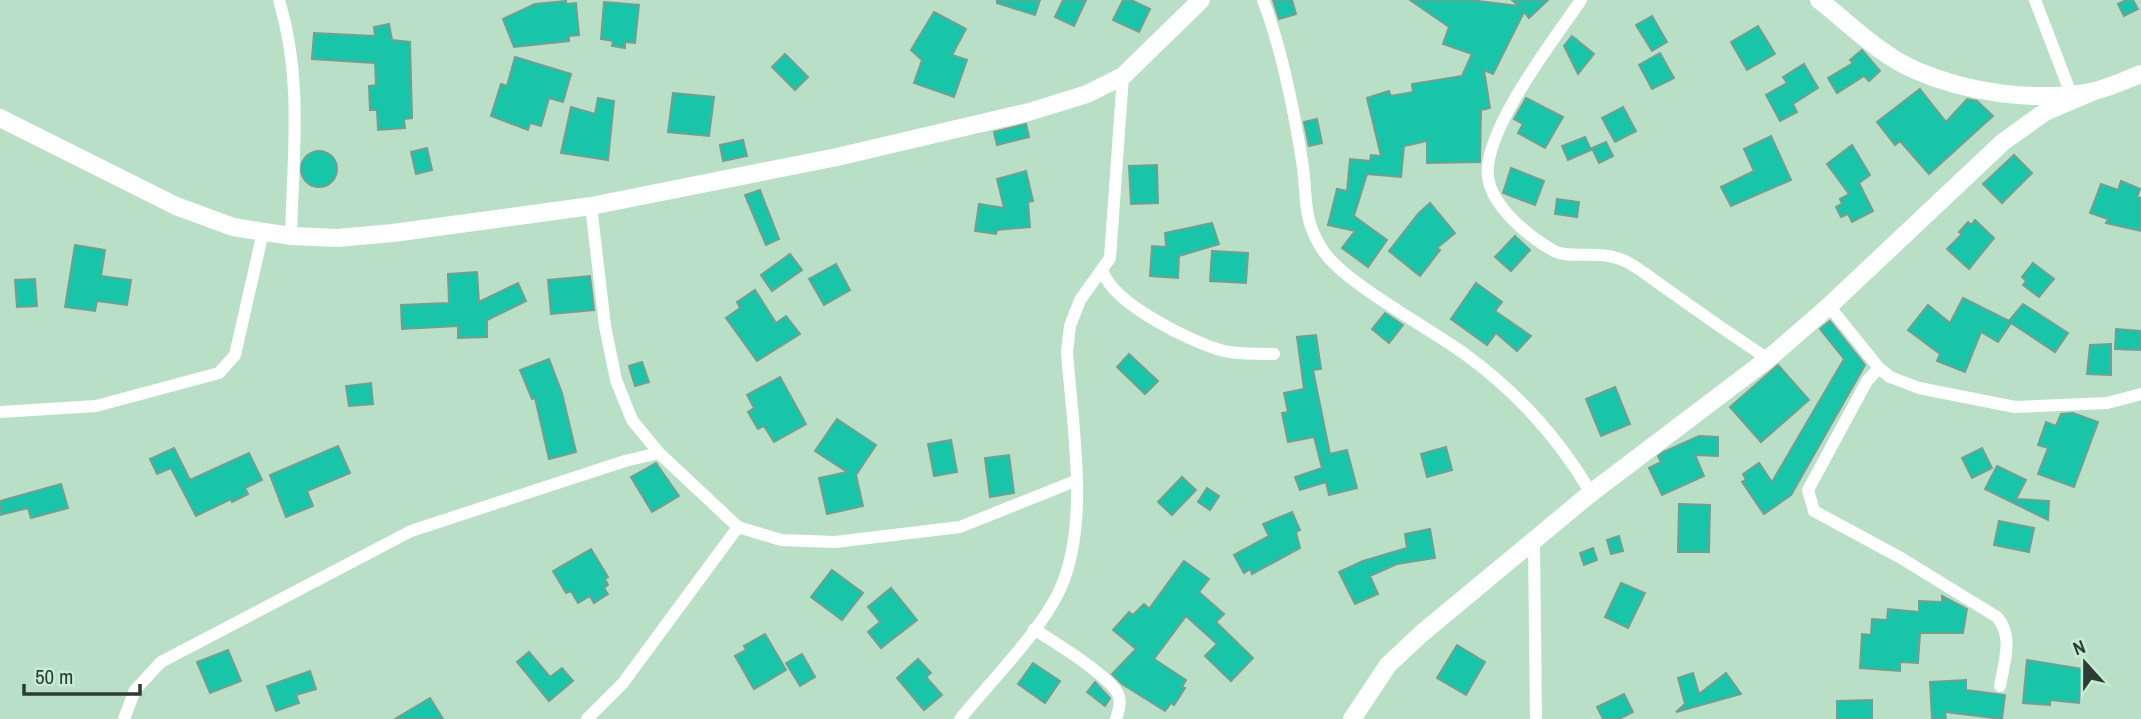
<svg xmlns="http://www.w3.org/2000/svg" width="2141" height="719" font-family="'Archivo Narrow',sans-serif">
	<rect width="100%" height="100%" fill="#b9e0c7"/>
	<path fill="#19c5a8" stroke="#709f93" stroke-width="2" d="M997,0H1040L1035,15L997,3Z
		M1063,0H1086L1074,26L1055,17Z
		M1123,0H1131L1150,9L1139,32L1113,20Z
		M1273,0H1292L1296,14L1279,19Z
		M1410,0H1470L1519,6L1512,0H1548L1529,18L1524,12L1493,74L1484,70L1490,108L1481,110L1480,162L1427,163V141L1404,146L1401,177L1367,174L1354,216L1387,240L1368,267L1342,248L1355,231L1328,225L1337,189L1347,191L1350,159L1370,161L1371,155L1381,156L1367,98L1389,91L1391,96L1413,92L1412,84L1462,76L1472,54L1443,44L1449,27Z
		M2126,0H2133L2138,9L2124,16L2118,4Z
		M566,1V4L576,3L579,35L569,36V41L514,47L503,19L535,4Z
		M604,2L639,5L635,43L625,42V48L612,46L613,41L601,39Z
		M934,12L966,29L952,55L967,60L954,97L914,83L922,60L911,50Z
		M1652,16L1667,42L1652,51L1636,25Z
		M389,24L392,40L410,42L412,118L404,119L405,128L378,130L377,110H370L369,86L376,85L375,63L312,59L314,33L375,36L374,27Z
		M1758,26L1775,54L1747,70L1731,42Z
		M1572,36L1594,54L1578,74L1564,46Z
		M1862,50L1880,71L1869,81L1864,76L1837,93L1828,78L1853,63L1850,60Z
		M1660,53L1674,78L1652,89L1639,65Z
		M785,54L808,77L795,90L772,67Z
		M515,57L571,74L563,102L549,98L541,126L530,123L528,130L491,116L501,84L507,86Z
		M1804,64L1818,88L1793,104L1797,112L1780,121L1766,95L1787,83L1783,77Z
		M1920,89L1946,122L1967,99L1977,101L1993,116L1929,174L1900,141L1895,145L1877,122Z
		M673,93L714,97L709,136L668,132Z
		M598,98L614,101L608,160L561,153L571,107L595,114Z
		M1526,98L1563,117L1545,148L1518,133L1523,124L1514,119Z
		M1623,107L1636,131L1615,142L1602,118Z
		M1317,119L1322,143L1309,146L1304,122Z
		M1026,124L1029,137L997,145L994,132Z
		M1771,136L1791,180L1731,206L1721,187L1754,171L1744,149Z
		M1585,137L1591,150L1568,160L1562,146Z
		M743,140L747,156L723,161L720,145Z
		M1606,142L1613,156L1599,163L1592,148Z
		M1852,145L1870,175L1859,183L1873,211L1852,222L1848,214L1841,217L1836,207L1842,204L1840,199L1849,194L1827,164Z
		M427,148L432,170L416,174L411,152Z
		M301 169a18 18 0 1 1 36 0a18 18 0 1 1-36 0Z
		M2014,155L2032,173L2002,203L1983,184Z
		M1157,165L1158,203L1131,204L1129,166Z
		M1511,168L1544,181L1535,205L1503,193Z
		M1026,171L1033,201L1028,202L1030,227L997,230L996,234L975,231L979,204L1004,208L997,179Z
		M2121,181L2140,189L2137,197L2141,198V231L2106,223L2108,219L2090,213L2101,184L2118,190Z
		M760,190L779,239L766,245L745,195Z
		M1557,199L1579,202L1577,217L1555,214Z
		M1430,203L1455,233L1437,248L1440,250L1420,276L1389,251L1418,214Z
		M1975,220L1994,238L1969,269L1947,249L1962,234L1959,232L1968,222L1971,225Z
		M1212,223L1219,244L1179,256L1178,278L1150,276L1152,246L1166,247L1165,233Z
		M1515,236L1530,250L1511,271L1495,257Z
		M75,245L105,250L101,276L131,280L127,305L97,301L95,311L65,307Z
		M1212,251L1248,253L1246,283L1210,281Z
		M790,254L802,270L772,291L761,275Z
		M2033,263L2054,279L2039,297L2023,285L2026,281L2022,277Z
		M836,264L850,290L824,305L809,279Z
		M477,272L479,302L518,283L526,301L487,320V337L458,338V326L402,329L401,305L449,303L448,274Z
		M590,276L594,310L551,314L548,280Z
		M35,279L37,306L17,307L15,280Z
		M1476,283L1502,302L1495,311L1531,336L1517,351L1496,333L1487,345L1451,319Z
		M755,290L776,323L786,316L800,334L757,361L726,318L740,308L737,302Z
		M1963,298L2009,321L2023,304L2068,333L2055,352L2011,323L1998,342L1981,332L1965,372L1937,361L1940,354L1908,330L1928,305L1950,323Z
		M1385,313L1403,325L1389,343L1372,329Z
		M1830,321L1865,365L1791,495L1764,514L1742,482L1746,480L1743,474L1759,463L1772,482L1844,359L1820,329Z
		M2116,329L2141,331V350L2115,349Z
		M1316,335L1321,369L1313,370L1330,454L1347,450L1357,488L1329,495L1326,482L1300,490L1295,477L1322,468L1314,437L1288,442L1282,413L1288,412L1284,393L1304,389L1297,337Z
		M2111,344V375L2087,374L2090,345Z
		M1129,354L1158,381L1145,394L1117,367Z
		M549,359L562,393L576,452L549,459L535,398L532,399L520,370Z
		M642,362L649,382L635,386L629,366Z
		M1778,365L1809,400L1761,442L1730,407Z
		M780,377L806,424L774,442L764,426L758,429L748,412L754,408L747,395Z
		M371,383L373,404L349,406L346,386Z
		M1615,387L1630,424L1601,436L1586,399Z
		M2073,413L2098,422L2074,487L2038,474L2048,448L2038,445L2046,422L2056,426L2061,414Z
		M837,419L876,445L856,475L863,506L827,514L819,478L847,472L815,451Z
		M1699,436L1718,437V456L1695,455L1704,476L1662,495L1649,468L1661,462L1658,456L1663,452Z
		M951,440L957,472L934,476L928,444Z
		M338,446L350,473L307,491L313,506L286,517L270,475Z
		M1446,447L1452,470L1427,477L1421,454Z
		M174,448L190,480L249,453L262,480L245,488L248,494L232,502L231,499L196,516L171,468L157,474L150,459Z
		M1982,448L1992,468L1972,478L1962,458Z
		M1009,455L1014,493L990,497L985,458Z
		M656,463L679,496L652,512L631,477Z
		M1997,466L2026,480L2016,499L2049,501L2048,520L1985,489Z
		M1182,477L1196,490L1172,515L1158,502Z
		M61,484L68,508L31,518L28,508L0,515V501Z
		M1207,488L1219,496L1210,510L1198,502Z
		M1679,504L1710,505L1709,552H1678Z
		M1292,512L1300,530L1296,532L1300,548L1252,574L1250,569L1244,573L1234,555L1269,536L1263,524Z
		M1999,521L2034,528L2029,552L1994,545Z
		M1430,529L1435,558L1397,564L1370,576L1378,594L1355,604L1339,572L1363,561L1407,548L1405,534Z
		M1619,536L1623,551L1611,554L1607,540Z
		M1593,548L1597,560L1584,565L1580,553Z
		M591,549L608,577L605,579L608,585L604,588L608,594L594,603L590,596L578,603L571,591L566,593L553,571Z
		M1184,561L1209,579L1199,592L1224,614L1216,622L1253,658L1231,681L1205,656L1217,644L1186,616L1154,659L1186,680L1182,687L1185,688L1174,705L1171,703L1165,711L1122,684L1112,674L1136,649L1113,630L1129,612L1133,615L1144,604L1149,609Z
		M832,570L863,593L842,620L811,597Z
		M1621,583L1645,593L1628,628L1605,617Z
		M891,588L917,620L881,648L868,632L880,622L868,607Z
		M1942,596L1967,609L1963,633H1920L1918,663L1900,662V671L1860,668L1862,634L1871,635L1872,619L1887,620L1888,609L1919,612V601L1942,602Z
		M765,634L786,670L754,689L735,656L746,650L744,646Z
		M1457,645L1485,662L1466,695L1437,678Z
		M228,650L241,681L210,693L197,662Z
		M529,652L550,677L562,668L573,681L549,701L517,662Z
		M802,654L815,677L800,686L786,663Z
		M918,659L931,673L926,677L942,695L924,710L897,678Z
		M2027,660L2083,669L2079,703L2050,700V705L2023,703Z
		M1033,663L1060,681L1045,703L1018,684Z
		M310,671L316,689L296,695L299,703L276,711L267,686Z
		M1693,673L1699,694L1726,673L1741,694L1676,712L1685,704L1678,678Z
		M1966,680V690L2005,695L2002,719L1945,712L1946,719H1932L1930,682Z
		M1095,682L1110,698L1105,706L1087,692Z
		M1624,694L1633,712L1619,719H1603L1597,707Z
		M430,698L443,719H395Z
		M1872,700V719H1837V701Z"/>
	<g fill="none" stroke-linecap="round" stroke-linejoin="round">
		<path stroke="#fff" stroke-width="12" d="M279,0C303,79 293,154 291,236
			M1263,0C1281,47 1294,111 1302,161C1308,198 1301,218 1324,252C1346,284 1431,329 1466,355C1517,392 1559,439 1591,493
			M1581,0C1555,38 1482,132 1488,177C1492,207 1529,237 1554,251C1571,260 1600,248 1627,262C1642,270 1656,282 1671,292C1703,315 1735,337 1768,359
			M2035,0L2071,94
			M591,206L605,326L616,380L632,420L659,453L738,527L781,540L835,542L960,527L1075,481
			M1103,272C1114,304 1192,343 1224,351C1240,355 1258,353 1274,354
			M1829,306L1879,368L1890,377L1919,388L2015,407L2107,403L2141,394
			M1879,368L1867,381L1808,490L1814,511L1901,558L1997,617C2014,637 2004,662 2000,686
			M0,412L96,406L219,373L235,355L263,232
			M1534,543L1536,719
			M1034,629C1055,643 1104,672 1117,692C1122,701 1119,710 1116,719
			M124,719L135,690L161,662L411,531L625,461L659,453
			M587,719L623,683L738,527
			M960,719C990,682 1043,629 1061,587C1090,521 1072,424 1067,352L1070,326L1080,300L1110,258L1123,76"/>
		<path stroke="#fff" stroke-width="18" d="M1819,0C1850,24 1880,55 1915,70C1967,93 2035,102 2090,92C2107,89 2125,80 2141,74
			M0,118L176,206L233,227L291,236L337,238L393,233L591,206L837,157L1029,112L1087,94L1123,76L1201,0
			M1352,719L1388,665L1421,634L1591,493L1768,359L1829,306L2003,142L2045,112L2092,92"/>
	</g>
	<g transform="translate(2085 663) rotate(339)" stroke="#c6edd4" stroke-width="5" paint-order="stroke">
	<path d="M0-5L12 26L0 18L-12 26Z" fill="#2d3d33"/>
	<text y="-10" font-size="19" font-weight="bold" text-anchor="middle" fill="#2d3d33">N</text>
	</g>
	<path d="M24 684v10h116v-10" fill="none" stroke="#2d3d33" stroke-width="3.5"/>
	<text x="35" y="684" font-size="21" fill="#2d3d33" stroke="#c6edd4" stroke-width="5" paint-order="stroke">50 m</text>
</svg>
